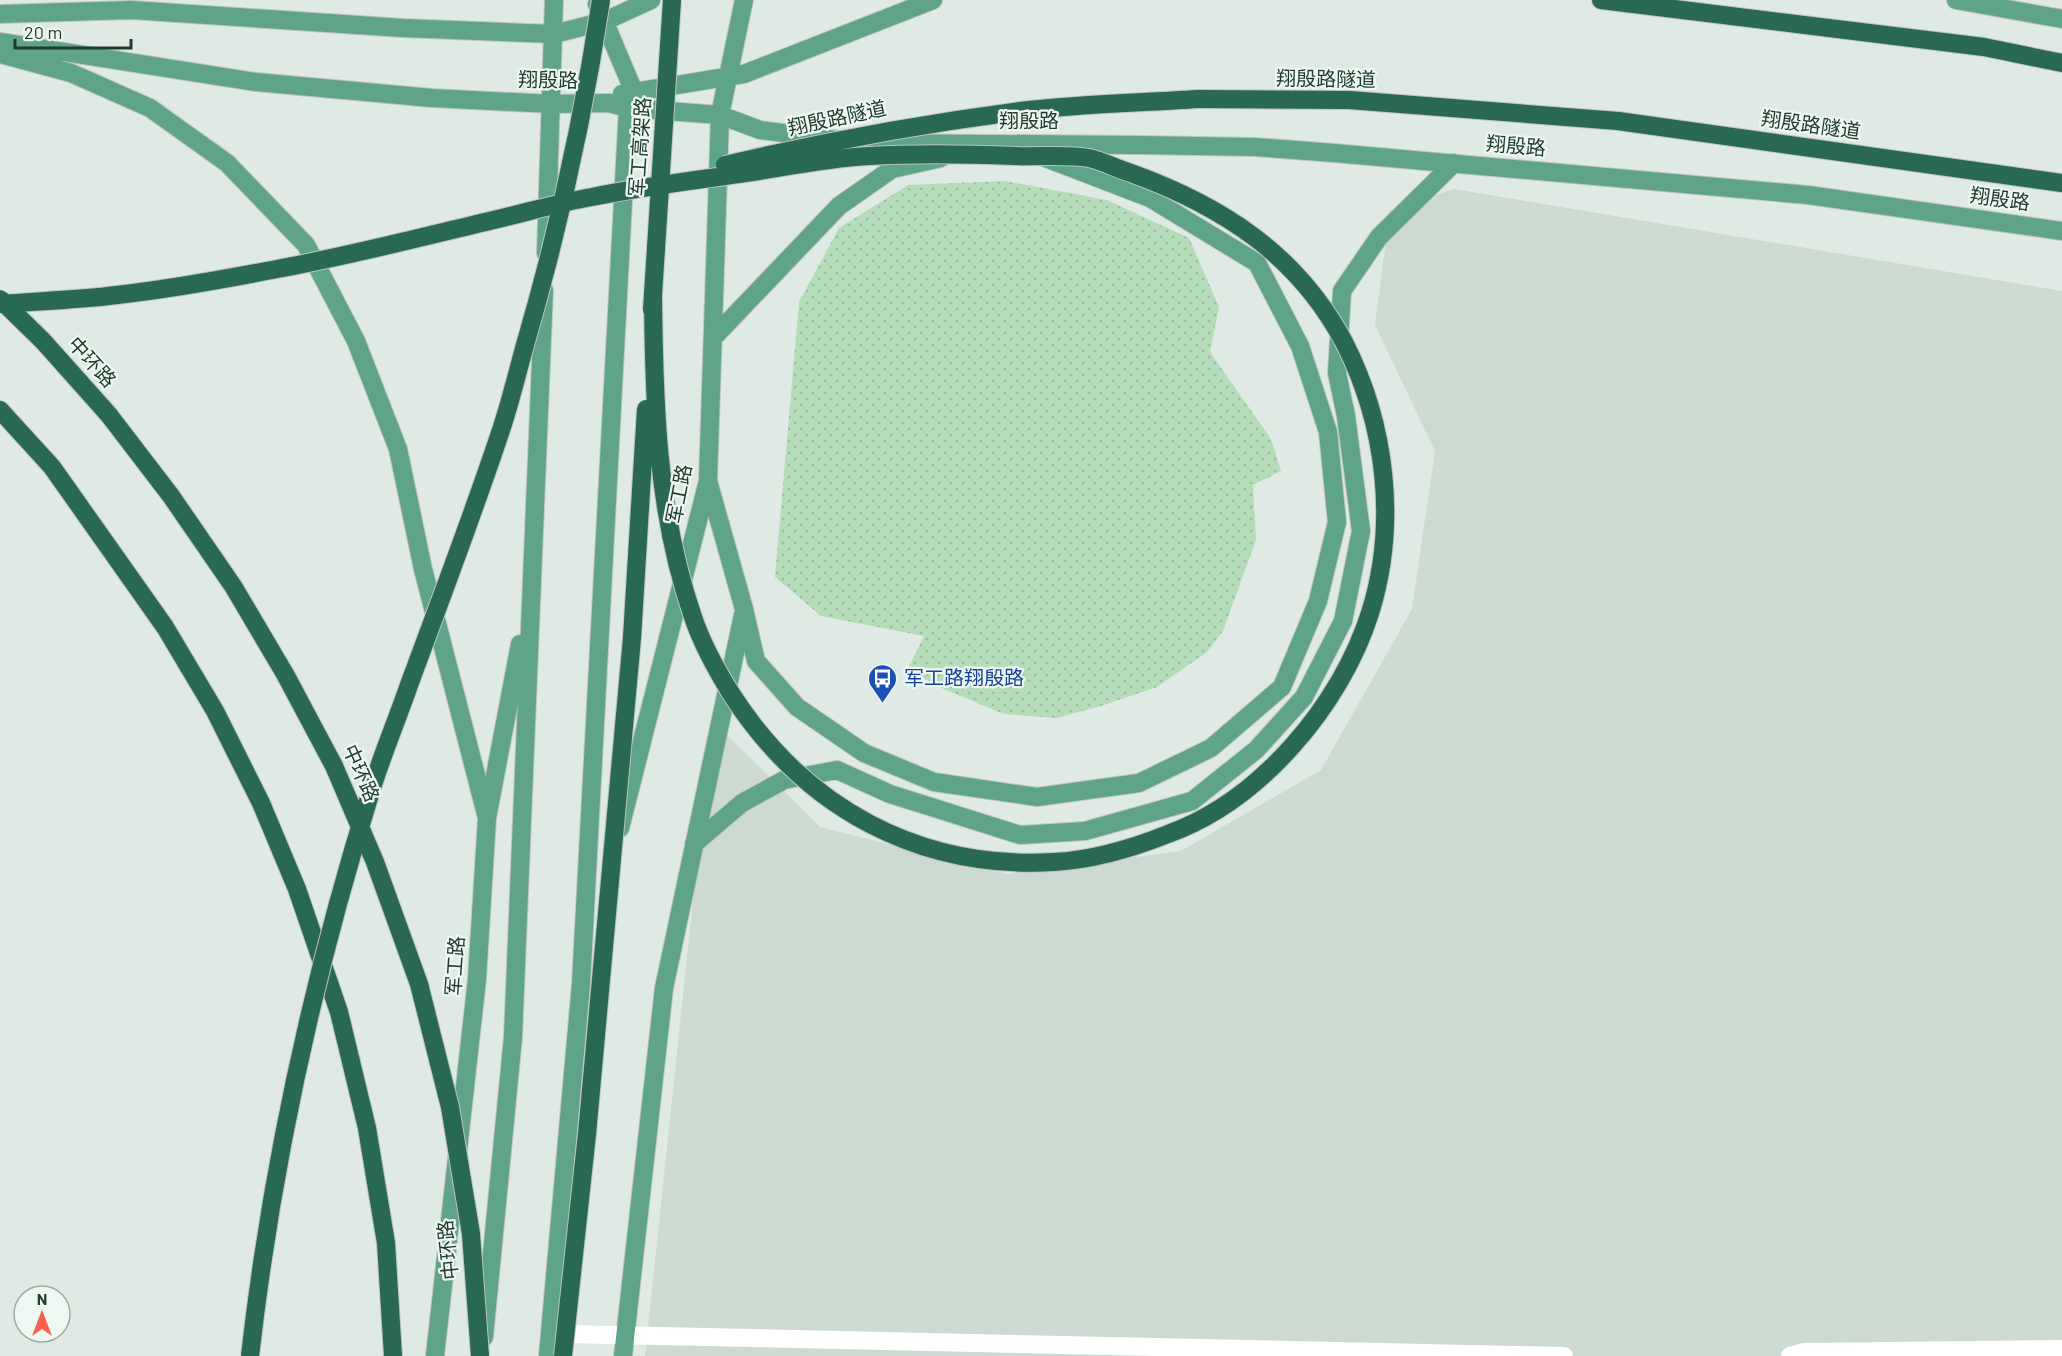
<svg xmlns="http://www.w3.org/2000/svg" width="2062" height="1356" font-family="Barlow,'Noto Sans SC',sans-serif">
	<defs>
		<pattern id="park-dots" width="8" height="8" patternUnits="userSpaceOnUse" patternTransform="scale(1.5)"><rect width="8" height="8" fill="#b5ddba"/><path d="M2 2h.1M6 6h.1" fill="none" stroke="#9bbfa0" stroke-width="1.8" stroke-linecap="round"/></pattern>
	</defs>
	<rect width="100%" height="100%" fill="#deeae3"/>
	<path fill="#ccdad2" d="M1454,189L2062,291V1356H645L712,720L820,827L1007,874L1181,851L1321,770L1412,609L1435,451L1375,325L1390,210Z"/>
	<path fill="url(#park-dots)" d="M1005,181L1107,200L1189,238L1219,307L1210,352L1271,439L1281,471L1253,485L1256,540L1223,631L1207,652L1157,687L1104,705L1057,718L1004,714L939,687L908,669L924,636L821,616L775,577L799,302L839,228L908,185Z"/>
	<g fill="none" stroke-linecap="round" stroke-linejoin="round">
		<defs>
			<path id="primary" d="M1956,0L2062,19
				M0,14L131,10L403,28L554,34L605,21L651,0
				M0,42L256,82L432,98L552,104L609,103L628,108L720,115L760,130L860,143L1139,145L1255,147L1334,153L1808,195L2062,231
				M0,54L71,73L150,108L227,163L306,245L356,341L398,449L423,569L487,818
				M622,94L744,74L933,0
				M546,253L554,0
				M713,338L839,206L892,169L941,158
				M708,481L744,609L756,661L797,707L864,753L934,782L1037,797L1139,783L1211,748L1282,687L1318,601L1337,522L1328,432L1300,346L1257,263L1150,198L1043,157
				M620,828L708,481L720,115L744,0
				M694,844L742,803L784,780L837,770L890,794L1020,835L1085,831L1192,801L1256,750L1304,697L1343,621L1361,531L1346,416L1337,373L1342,291L1379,237L1454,163
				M484,1337L513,1037L544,290
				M435,1356L477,979L487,818L520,644
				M548,1356L581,984L628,108L634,92L597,4
				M623,1356L664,988L743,615"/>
			<path id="highway" d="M1601,0L1984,47L2062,63
				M1198,99L1349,100L1618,121L2062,183
				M0,410L52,467L165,627L215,711L261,803L297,889L339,1012L367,1128L386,1243L393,1356"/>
		</defs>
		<use href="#primary" stroke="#bcc4c1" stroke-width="20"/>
		<use href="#highway" stroke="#bcc4c1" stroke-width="20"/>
		<path stroke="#fff" stroke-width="18" d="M566,1334L1564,1356
			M1790,1356L1804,1352L2062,1349"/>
		<use href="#primary" stroke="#5fa388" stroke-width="18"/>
		<use href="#highway" stroke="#296853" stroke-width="18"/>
		<defs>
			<path id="highway-bridge" d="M725,165C823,142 921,124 1021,111C1080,104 1139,103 1198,99
				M0,299L43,341L109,415L171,496L233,586L285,674L334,766L375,862L419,984L450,1107L471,1234L480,1356
				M0,304C39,301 78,300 117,295C170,289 225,279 277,269C354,255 430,235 506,217C535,210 563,202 592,197C645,186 699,180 752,172C790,166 830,158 869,156C917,153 967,154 1016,156C1038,157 1067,154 1089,158C1103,161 1117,169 1131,173C1222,206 1297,254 1344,342C1386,424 1398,524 1370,613C1341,705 1260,801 1168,834C1133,848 1092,860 1054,862C919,870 805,808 732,695C717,671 702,644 693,617C657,513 654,406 653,297
				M652,310L672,0
				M250,1356C272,1163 313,977 371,791C382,755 397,720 409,685C440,601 472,517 500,433C511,401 518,369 527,338C559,227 584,114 601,0
				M563,1356L587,1134L632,638L646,409"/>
		</defs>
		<use href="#highway-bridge" stroke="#bcc4c1" stroke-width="20" stroke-linecap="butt"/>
		<use href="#highway-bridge" stroke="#296853" stroke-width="18"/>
	</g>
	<defs>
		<symbol id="bus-pin" viewBox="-11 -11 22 30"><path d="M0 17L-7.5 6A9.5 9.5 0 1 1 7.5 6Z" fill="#1a4fb4" stroke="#eef7f1"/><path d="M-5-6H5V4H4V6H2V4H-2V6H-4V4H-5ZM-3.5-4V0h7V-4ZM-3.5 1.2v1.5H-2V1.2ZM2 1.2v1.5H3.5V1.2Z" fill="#fff"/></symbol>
	</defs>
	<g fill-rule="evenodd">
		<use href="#bus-pin" x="866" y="662" width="33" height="45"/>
	</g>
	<g text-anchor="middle" stroke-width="4.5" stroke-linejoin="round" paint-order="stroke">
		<g font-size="20" fill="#1e3b2f" stroke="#eef7f1">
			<text transform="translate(1326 79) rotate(1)" y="7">翔殷路隧道</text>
			<text transform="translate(548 80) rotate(1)" y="7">翔殷路</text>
			<text transform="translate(837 118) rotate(-12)" y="7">翔殷路隧道</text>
			<text x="1029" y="128">翔殷路</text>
			<text transform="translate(1811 125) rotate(8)" y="7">翔殷路隧道</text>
			<text transform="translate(1516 146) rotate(5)" y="7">翔殷路</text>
			<text transform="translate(640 147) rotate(-86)" y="7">军工高架路</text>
			<text transform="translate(2000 199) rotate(8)" y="7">翔殷路</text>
			<text transform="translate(92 362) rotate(48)" y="7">中环路</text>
			<text transform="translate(679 494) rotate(-79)" y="7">军工路</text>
			<text transform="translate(361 773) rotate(66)" y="7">中环路</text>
			<text transform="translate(455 966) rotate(-86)" y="7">军工路</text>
			<text transform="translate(448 1250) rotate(-96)" y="7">中环路</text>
		</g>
		<g font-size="20" fill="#164399" stroke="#eef7f1" text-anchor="start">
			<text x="904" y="685">军工路翔殷路</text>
		</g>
	</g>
	<g transform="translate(42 1314)"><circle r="28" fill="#eef7f1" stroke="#9baca3" stroke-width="1.5"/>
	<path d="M0-4.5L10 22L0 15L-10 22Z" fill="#fa604c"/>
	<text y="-9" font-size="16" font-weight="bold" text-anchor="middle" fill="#1e3b2f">N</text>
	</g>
	<path d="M15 39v9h116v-9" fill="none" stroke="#1e3b2f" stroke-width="3"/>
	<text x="24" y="39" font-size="18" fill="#1e3b2f" stroke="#eef7f1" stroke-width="4.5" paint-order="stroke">20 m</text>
</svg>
